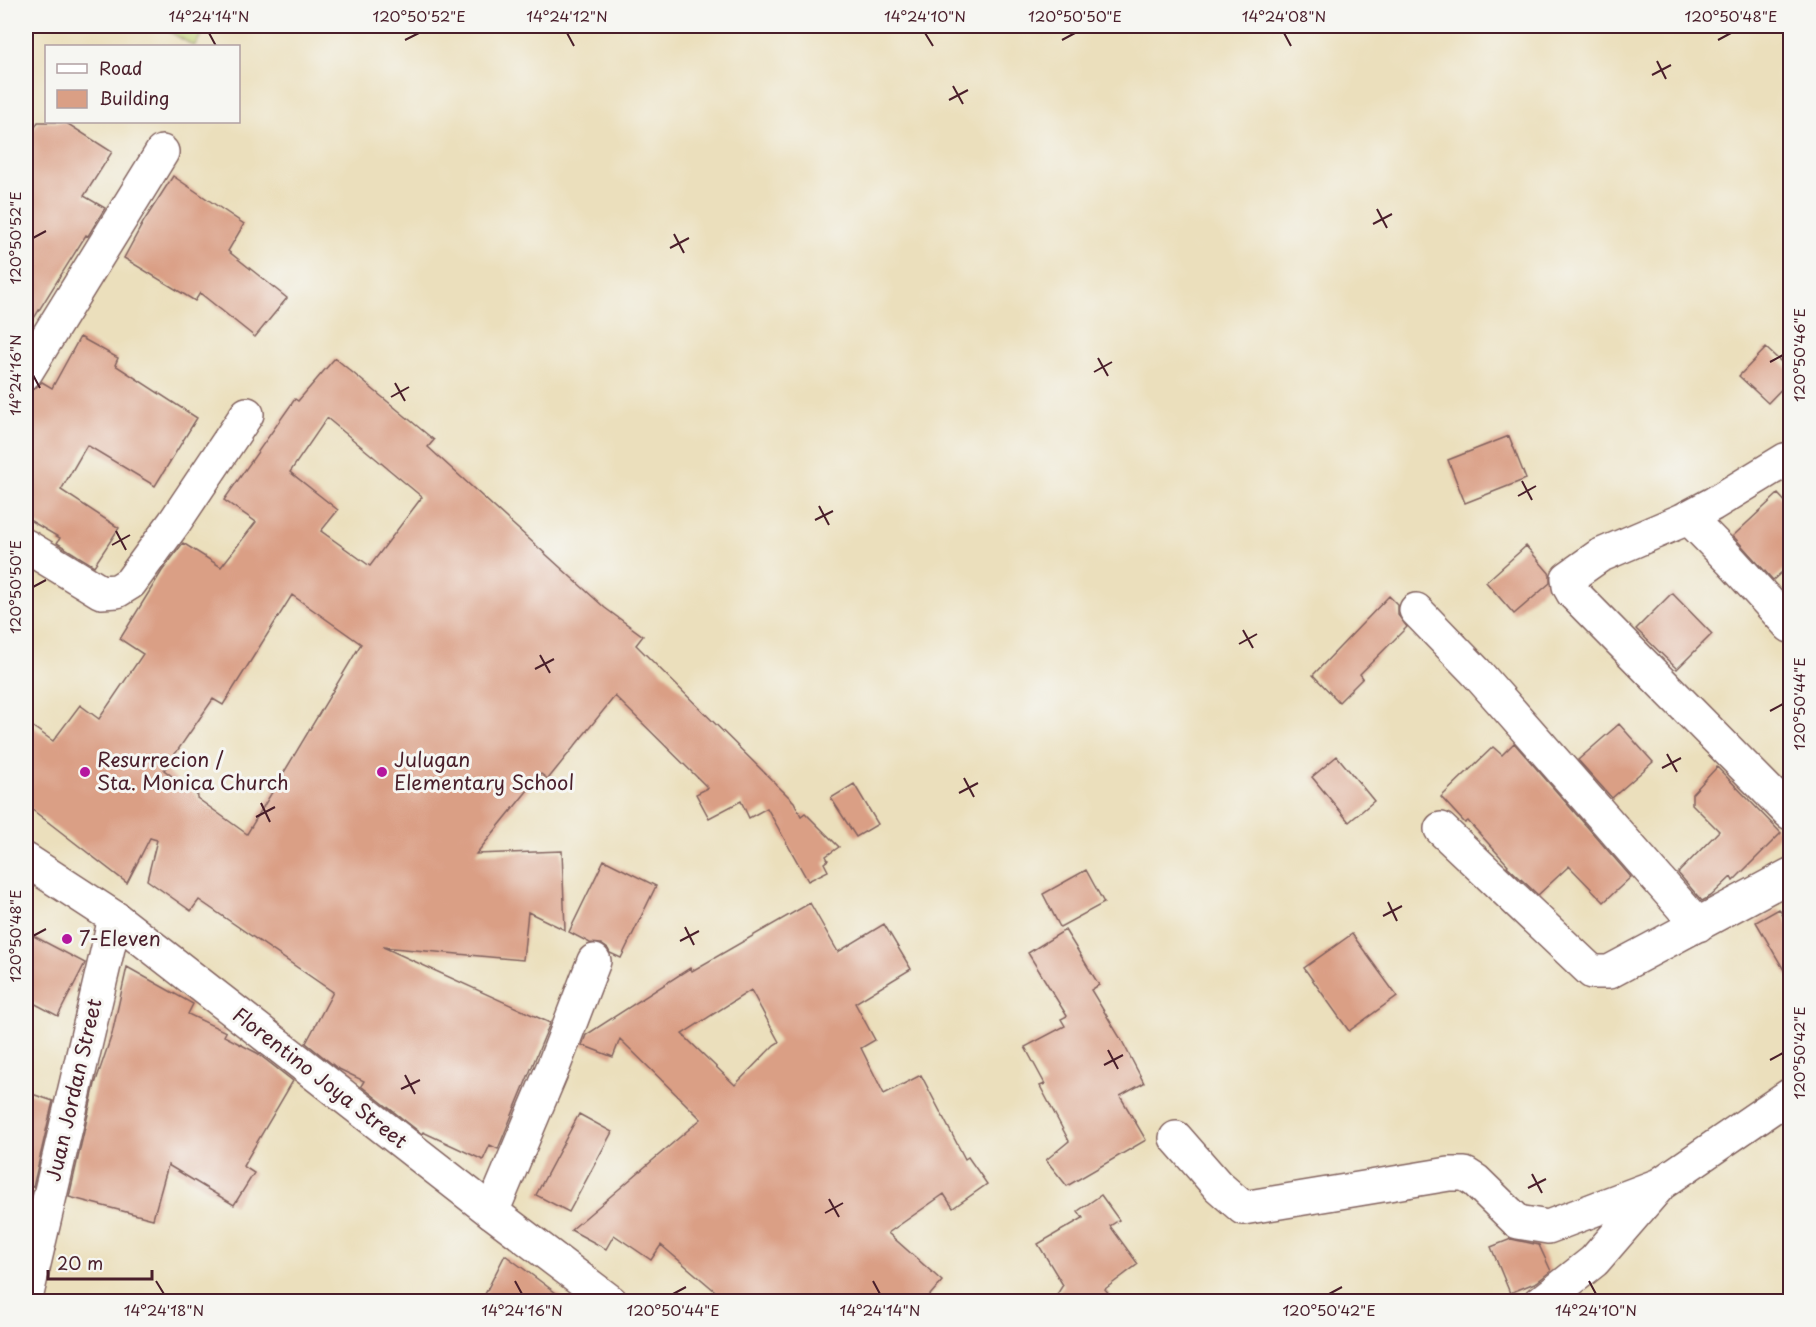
<svg xmlns="http://www.w3.org/2000/svg" width="1816" height="1327" font-family="'Playpen Sans',sans-serif">
	<rect width="100%" height="100%" fill="#f6f6f2"/>
	<filter id="ink" filterUnits="userSpaceOnUse"><feTurbulence type="fractalNoise" baseFrequency=".0167" numOctaves="2"/><feDisplacementMap in="SourceGraphic" scale="12" xChannelSelector="R" yChannelSelector="G"/><feConvolveMatrix kernelMatrix="1 2 1 2 8 2 1 2 1" color-interpolation-filters="sRGB"/></filter>
	<filter id="wash" filterUnits="userSpaceOnUse"><feTurbulence type="fractalNoise" baseFrequency=".008" numOctaves="4" result="noise"/><feDisplacementMap in="SourceGraphic" scale="24" xChannelSelector="R" yChannelSelector="G"/><feGaussianBlur stdDeviation="1.35" result="paint"/><feColorMatrix in="noise" values="0 0 0 0 0 0 0 0 0 0 0 0 0 0 0 0 0 1.4 0 .05"/><feComposite in="paint" operator="in"/></filter>
	<g filter="url(#wash)">
		<rect width="100%" height="100%" fill="#ebdfbc"/>
		<path fill="#c3d477" stroke="#867a51" stroke-width="1.5" d="M160,26H208L194,46Z"/>
		<g id="blocks">
			<path fill="#da9f85" fill-rule="evenodd" d="M38,122H65L112,152L84,196L105,208L88,236L86,235L26,331V142Z
				M173,176L244,224L228,251L287,298L255,337L200,293L195,301L124,258L144,221Z
				M80,337L118,358L115,365L197,418L155,486L87,445L61,490L119,528L94,566L57,543L60,538L26,518V391L34,389L42,382L52,388Z
				M1766,348L1791,371V379L1768,403L1739,376Z
				M335,358L434,440L428,447L605,608L643,636L636,645L794,802L801,816L805,813L839,847L826,856L828,860L824,863L828,871L808,881L767,808L749,818L741,801L709,818L696,794L708,788L615,696L548,779L541,774L476,854L562,851L565,930L528,912L523,960L383,947L550,1023L498,1149L490,1145L483,1160L423,1132L422,1134L361,1086L364,1081L337,1068L306,1043L333,992L199,900L191,911L147,880L157,840L150,838L127,883L26,805V722L53,741L80,705L99,719L143,654L120,639L162,571L183,543L221,567L256,522L224,500L295,399L298,401ZM327,418L422,497L370,566L321,531L338,510L290,472ZM292,595L361,644L247,834L197,798L198,796L164,770L213,699L223,705Z
				M1509,436L1526,479L1465,503L1448,460Z
				M1778,494L1791,508V564L1773,580L1733,536Z
				M1526,546L1550,574V583L1514,614L1486,582Z
				M1672,593L1712,634L1677,669L1636,629Z
				M1389,596L1398,605V615L1407,627L1360,674L1363,678L1339,702L1313,675Z
				M1619,724L1653,762L1612,798L1578,760Z
				M1514,743L1631,877L1604,902L1569,866L1538,895L1507,866L1508,865L1468,821L1465,823L1441,797L1493,747L1502,755Z
				M1337,756L1374,801L1349,822L1312,777Z
				M1717,767L1781,833L1733,881L1731,877L1711,896L1702,901L1678,873L1719,831L1692,804V794Z
				M854,784L878,824L856,837L831,798Z
				M604,860L656,886L621,958L610,953L608,949L601,944L590,943L569,932Z
				M1086,870L1104,903L1060,927L1043,894Z
				M810,903L838,952L884,924L911,969L855,1003L875,1040L861,1048L884,1094L921,1075L965,1159L968,1157L987,1184L953,1208L944,1194L888,1233L942,1281L924,1302H728L661,1245L651,1260L614,1235L606,1249L571,1230L701,1119L620,1039L613,1057L582,1045L586,1035L690,968L692,971ZM751,990L779,1042L774,1045L735,1085L682,1034Z
				M1779,909L1791,929V982L1756,922Z
				M1065,930L1099,985L1091,990L1122,1041L1144,1083L1120,1096L1146,1140L1067,1186L1046,1160L1069,1141L1040,1086L1045,1084L1025,1047L1065,1026L1061,1019L1067,1016L1028,953Z
				M26,932L85,963L58,1016L26,999Z
				M1352,934L1397,996L1349,1031L1304,968Z
				M127,967L193,1004L188,1014L226,1032L224,1036L257,1053L293,1081L243,1166L254,1173L234,1205L168,1165L153,1219L69,1197L95,1084L112,1034Z
				M26,1092L53,1101L33,1187L26,1185Z
				M579,1114L612,1132L569,1212L536,1195Z
				M1101,1195L1119,1220L1110,1226L1138,1264L1105,1289L1116,1302H1052L1063,1285L1038,1244L1083,1218L1078,1211Z
				M1511,1239L1539,1245L1551,1271L1537,1282L1510,1293L1491,1247Z
				M505,1255L524,1269L568,1302H481Z"/>
		</g>
	</g>
	<g filter="url(#ink)">
		<use href="#blocks" fill-opacity="0" stroke="#82625e" stroke-width="1.5"/>
		<g fill="none" stroke-linecap="round" stroke-linejoin="round">
			<defs>
				<path id="minor" d="M26,372L162,152
					M1790,459L1785,460L1713,504L1683,520L1599,556L1568,578L1569,586L1573,593L1790,813
					M1688,517L1731,561L1790,626
					M26,546L101,592L117,591L130,583L174,523L247,414
					M1416,610L1476,672L1698,925
					M1441,829L1592,972H1609L1790,875
					M1176,1138L1218,1186L1243,1208L1449,1174H1465L1476,1181L1518,1222L1548,1227L1659,1185L1790,1095
					M492,1212L554,1065L594,961
					M26,1298L115,918
					M1540,1302L1546,1299L1594,1261L1658,1187"/>
				<path id="tertiary" d="M26,860L115,918L492,1212L611,1302"/>
			</defs>
			<use href="#minor" stroke="#82625e" stroke-width="36"/>
			<use href="#tertiary" stroke="#82625e" stroke-width="36"/>
			<use href="#minor" stroke="#fff" stroke-width="33"/>
			<use href="#tertiary" stroke="#fff" stroke-width="33"/>
		</g>
	</g>
	<path fill="none" stroke="#4a1f2b" stroke-width="2" d="M209,33L216,46M567,33L574,46M925,33L933,46M1284,33L1291,46M405,40L419,33M1062,40L1075,33M1718,40L1731,33M1657,61L1666,79M1652,75L1671,65M953,86L963,104M949,100L968,90M1377,209L1387,228M1373,224L1392,214M674,234L684,253M33,238L46,231M670,248L689,238M1098,358L1108,376M1770,362L1783,355M1094,372L1112,362M33,375L40,388M395,383L405,401M391,397L409,387M1522,481L1532,500M1518,496L1536,486M819,506L829,525M815,520L833,511M116,531L126,550M112,545L130,535M33,587L46,580M1243,630L1253,648M1239,644L1257,634M540,655L550,673M535,669L554,659M1770,711L1783,704M1667,754L1677,772M1662,768L1681,758M964,778L974,797M959,793L978,783M261,803L270,822M256,817L275,807M1388,902L1397,921M1383,916L1402,906M685,927L694,945M33,936L46,929M680,941L699,931M1108,1050L1118,1069M1770,1060L1783,1053M1104,1065L1123,1055M405,1075L415,1094M401,1089L420,1080M1532,1174L1542,1193M1528,1188L1546,1179M829,1199L839,1217M825,1213L843,1203M156,1281L164,1294M515,1281L522,1294M873,1281L880,1294M1589,1281L1596,1294M673,1294L686,1287M1329,1294L1342,1287"/>
	<g fill="#b5179e" stroke="#f6f6f2" stroke-width="2">
		<circle cx="85" cy="772" r="6"/>
		<circle cx="382" cy="772" r="6"/>
		<circle cx="67" cy="939" r="6"/>
	</g>
	<g text-anchor="middle" stroke-width="6" stroke-linejoin="round" paint-order="stroke">
		<g font-size="20" fill="#4a1f2b" stroke="#f6f6f2" text-anchor="start">
			<text x="97" y="767">Resurrecion /<tspan x="97" dy="23">Sta. Monica Church</tspan></text>
			<text x="394" y="767">Julugan<tspan x="394" dy="23">Elementary School</tspan></text>
			<text x="79" y="946">7-Eleven</text>
		</g>
		<g font-size="20" fill="#4a1f2b" stroke="#f6f6f2">
			<text transform="translate(320 1078) rotate(38)" y="7">Florentino Joya Street</text>
			<text transform="translate(74 1090) rotate(-77)" y="7">Juan Jordan Street</text>
		</g>
	</g>
	<rect width="1816" height="1327" fill="none" stroke="#f6f6f2" stroke-width="66"/>
	<rect x="45" y="45" width="195" height="78" fill="#f6f6f2" stroke="#b1a0a2" stroke-width="1.5"/>
	<rect x="57" y="64" width="30" height="9" fill="#ffffff" stroke="#b1a0a2" stroke-width="1.5"/>
	<text x="99" y="75" font-size="18" fill="#4a1f2b">Road</text>
	<rect x="57" y="90" width="30" height="18" fill="#da9f85" stroke="#b1a0a2" stroke-width="1.5"/>
	<text x="99" y="105" font-size="18" fill="#4a1f2b">Building</text>
	<path d="M48 1270v9h104v-9" fill="none" stroke="#4a1f2b" stroke-width="3"/>
	<text x="57" y="1270" font-size="18" fill="#4a1f2b" stroke="#f6f6f2" stroke-width="4.5" paint-order="stroke">20 m</text>
	<rect x="33" y="33" width="1750" height="1261" fill="none" stroke="#4a1f2b" stroke-width="2"/>
	<g font-size="15" text-anchor="middle" fill="#4a1f2b">
		<text x="209" y="22">14°24'14"N</text>
		<text x="419" y="22">120°50'52"E</text>
		<text x="567" y="22">14°24'12"N</text>
		<text x="925" y="22">14°24'10"N</text>
		<text x="1075" y="22">120°50'50"E</text>
		<text x="1284" y="22">14°24'08"N</text>
		<text x="1731" y="22">120°50'48"E</text>
		<text transform="translate(16 238) rotate(-90)" y="5">120°50'52"E</text>
		<text transform="translate(1800 355) rotate(-90)" y="5">120°50'46"E</text>
		<text transform="translate(16 375) rotate(-90)" y="5">14°24'16"N</text>
		<text transform="translate(16 587) rotate(-90)" y="5">120°50'50"E</text>
		<text transform="translate(1800 704) rotate(-90)" y="5">120°50'44"E</text>
		<text transform="translate(16 936) rotate(-90)" y="5">120°50'48"E</text>
		<text transform="translate(1800 1053) rotate(-90)" y="5">120°50'42"E</text>
		<text x="164" y="1316">14°24'18"N</text>
		<text x="522" y="1316">14°24'16"N</text>
		<text x="673" y="1316">120°50'44"E</text>
		<text x="880" y="1316">14°24'14"N</text>
		<text x="1329" y="1316">120°50'42"E</text>
		<text x="1596" y="1316">14°24'10"N</text>
	</g>
</svg>
